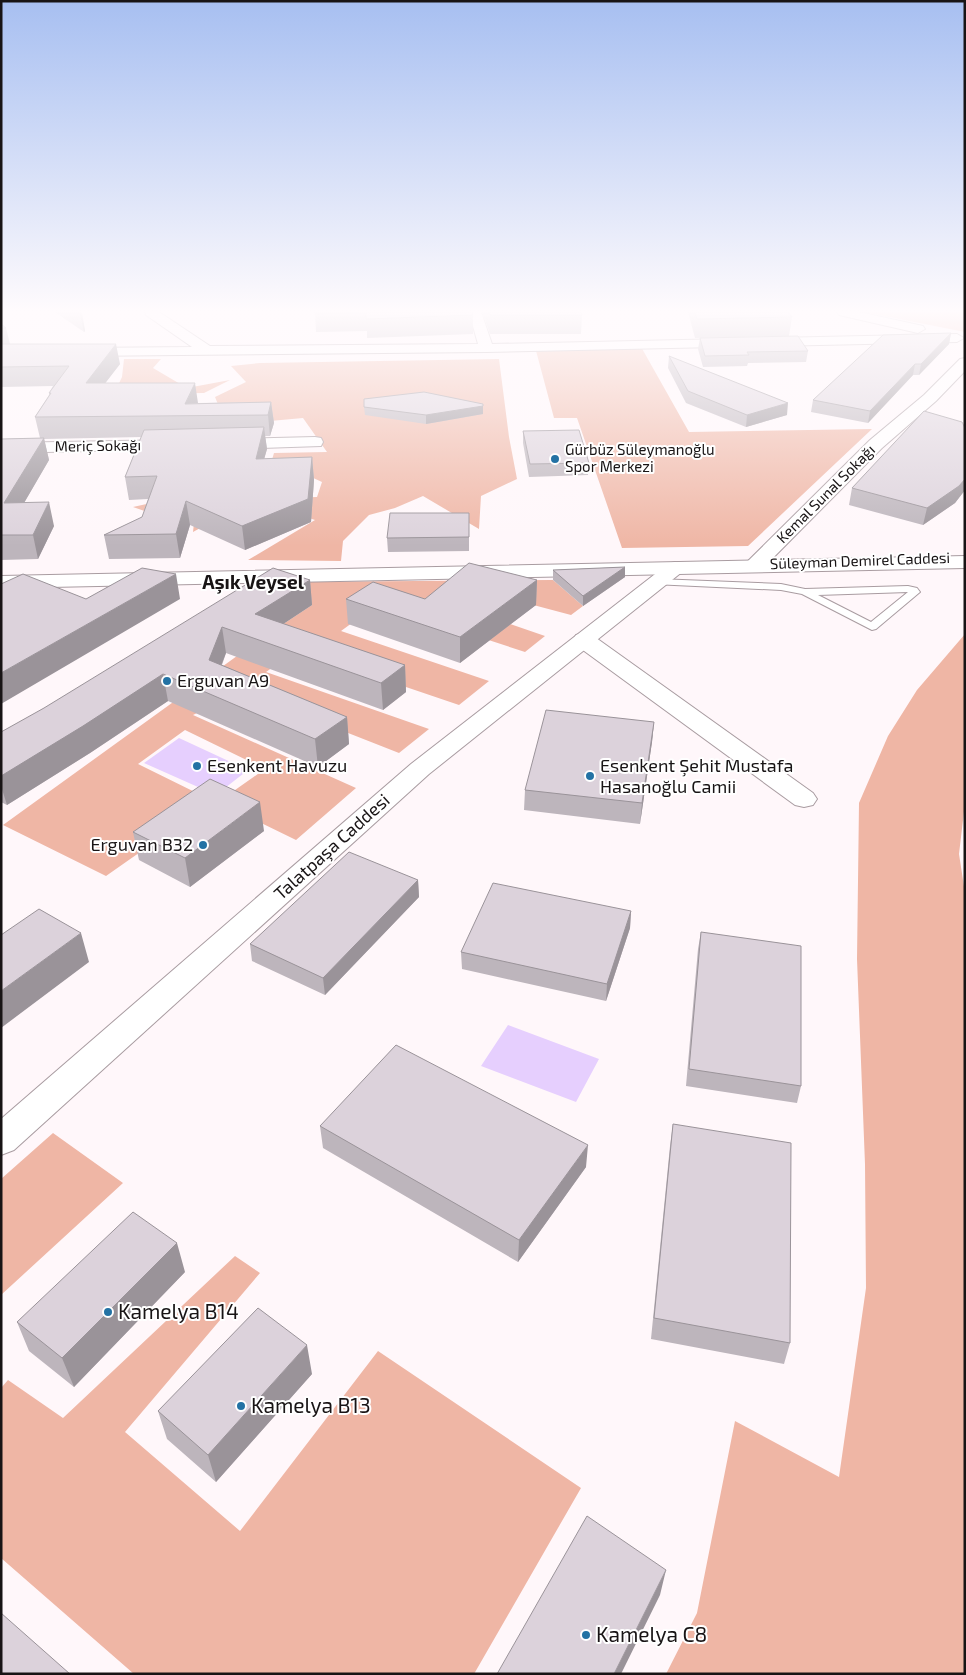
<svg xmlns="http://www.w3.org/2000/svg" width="966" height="1675" font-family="'Exo 2',sans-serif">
	<rect width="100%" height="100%" fill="#fff7fa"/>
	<path fill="#efb6a5" d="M864,312H965V332Z
		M640,345L689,432L872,429L748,546L622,548L577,418H554L535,347Z
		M124,359H161L153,368L187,388L230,380L204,393L114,394L122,377Z
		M499,359L509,437L517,479L481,496L479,529L423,496L395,508L369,515L343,541L341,561L248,560L315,520L273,506L231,511L193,532L194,523L159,516L133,507L160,501L317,497L322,482L298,471L268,473L274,453L327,452L303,418L270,421L222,414L215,397L246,382L231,366L260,363Z
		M553,580L583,606L571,615L470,588L452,604L545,636L525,652L378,604L341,631L489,681L459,705L297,650L266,672L429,729L399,753L241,691L193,715L356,788L296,840L218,802L265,769L185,730L138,764L213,801L106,876L3,825L262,638L312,605L291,582Z
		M965,634V803L959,854L965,893V1674H666L697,1613L735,1421L839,1477L866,1288L865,1164L857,959L859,803L888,736L917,690Z
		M53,1133L123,1183L1,1295V1179Z
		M235,1256L260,1273L125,1432L240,1531L378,1351L581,1488L474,1674H134L1,1558V1388L8,1380L63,1418Z"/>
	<path fill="#e6cffe" d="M179,738L248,770L216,795L144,763Z
		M508,1025L599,1059L576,1102L481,1066Z"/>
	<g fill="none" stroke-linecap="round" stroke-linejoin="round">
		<defs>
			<path id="service" d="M657,579L781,584L805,589L908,586L917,588L920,592L876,629L872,630L802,594L781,590L653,584L652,582L653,580ZM908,592L871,622L818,595Z"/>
			<path id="minor" d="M145,312H159L210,346L478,344L469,312H481L492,344L957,334L964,338L957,342L486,352L81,356L76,355L74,352L76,349L81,348L192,347L146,315Z
				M837,312H859L923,326L925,329L918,333L839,315Z
				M965,358V371L936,401L882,448L761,570L754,572L747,570L744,566L747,562L870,440L924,395L960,359Z
				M315,437L321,438L323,442L321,446L228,449L222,448L220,444L222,440L228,439Z
				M175,440L181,441L183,445L181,449L1,453V443Z
				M584,633L592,635L813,793L817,799L813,805L804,807L795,805L576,645L573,640L576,635Z"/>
			<path id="tertiary" d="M675,562L682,564L685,568L682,572L429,774L14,1150L1,1155V1119L411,764L668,564Z"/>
			<path id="secondary" d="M965,556V568L1,588V576Z"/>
		</defs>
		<use href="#service" stroke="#a99ca1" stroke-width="2"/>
		<use href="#minor" stroke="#a99ca1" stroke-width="2"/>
		<use href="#tertiary" stroke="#a99ca1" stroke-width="2"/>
		<use href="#secondary" stroke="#a99ca1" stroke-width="2"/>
		<use href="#service" fill="#fff" fill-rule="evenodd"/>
		<use href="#minor" fill="#fff" fill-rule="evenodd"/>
		<use href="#tertiary" fill="#fff" fill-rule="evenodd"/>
		<use href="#secondary" fill="#fff" fill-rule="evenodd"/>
	</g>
	<path fill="#bdb5bc" d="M55,312H81L85,331L84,332Z
		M315,312L473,315V334L367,338V331L316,332Z
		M482,312H581L582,315L581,334H490Z
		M688,312H788L792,317L789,336L695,338Z
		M1,324L6,328L10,344L120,364L105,383L198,403L271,402L274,423L270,436H265L267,449L264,459L312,457L314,480L311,522L245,550L190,525L180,558L109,559L104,535L142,517L148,499L129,500L125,477L141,437L44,439L49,460L24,503L54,526L38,559L1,560V439L40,438L35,417L49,395V393L53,386L1,387Z
		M951,333L949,344L919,375H913L868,423L811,412L813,400Z
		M700,338L808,351L806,362L748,363L747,366L703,367L698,349Z
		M669,356L787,415L746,427L686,403L668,368Z
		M483,404V414L426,424L365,415L364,407Z
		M965,428V490L955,503L923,525L849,505L852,488Z
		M523,431L589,463L588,475L529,477L523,443Z
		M469,513V551L388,552L387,538Z
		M625,567V577L583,606L553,580V570Z
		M310,580L312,605L283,624L405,665L406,692L383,710L226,653L222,665L347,717L349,744L318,767L168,701L90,753L7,805L1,802V732Z
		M537,580L536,605L460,663L348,624L346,599H425Z
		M654,722L652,742L640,824L524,810L525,790Z
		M264,831L190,887L139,860L133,832Z
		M418,880L419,897L325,995L252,961L250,944Z
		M631,911L630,928L606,1001L462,969L461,952Z
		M701,932L801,1086L797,1103L686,1086L698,949Z
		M673,1124L790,1343L784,1364L651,1339L670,1146Z
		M320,1126L586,1167L518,1262L323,1148Z
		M185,1272L74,1387L29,1351L17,1322Z
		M312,1374L216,1482L167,1439L158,1411Z"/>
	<path fill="#9a9399" d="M82,312L85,331L84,332L80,314Z
		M951,333L949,344L919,375L921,364Z
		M116,344L120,364L90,403L86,383Z
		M915,364L913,375L868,423L870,411Z
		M195,383L198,403L185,404Z
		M271,402L274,423L270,436L268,415Z
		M788,403L787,415L746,427L747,415Z
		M483,406V414L426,424V415Z
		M264,427L267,449L258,481L256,459Z
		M44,438L49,460L10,527L4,503Z
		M312,457L314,480L311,522L245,550L242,526Z
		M965,479V490L955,503L923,525L927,508Z
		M186,501L190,525L180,558L176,534Z
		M49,502L54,526L38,559L33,535Z
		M625,567V577L583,606V596Z
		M176,574L180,599L1,704V673Z
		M310,580L312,605L259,640L255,614Z
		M537,580L536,605L460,663V637Z
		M222,627L226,653L213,686L209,660Z
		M405,665L406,692L383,710L381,683Z
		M163,674L168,701L90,753L7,805L1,786V776Z
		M347,717L349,744L318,767L315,739Z
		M654,722L652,742L640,824L642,803Z
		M260,802L264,831L190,887L185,858Z
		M418,880L419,897L325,995L323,978Z
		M631,911L630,928L606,1001L607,984Z
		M81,933L89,962L1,1028V991Z
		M588,1145L586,1167L518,1262L519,1240Z
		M177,1243L185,1272L74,1387L62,1358Z
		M307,1345L312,1374L216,1482L208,1455Z
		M666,1570L660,1595L621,1674H614Z"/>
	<path fill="#dcd2db" stroke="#9a9399" d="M315,312H472L473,315L366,319V312L315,314Z
		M489,312H581L582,315H490Z
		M695,312H788L792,317L697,319Z
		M1,324L6,328H1Z
		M951,333L921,364H915L870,411L813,400L883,335Z
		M798,336L808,351L747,352L749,355L705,356L700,338Z
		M1,344H116L86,383H195L185,404L271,402L268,415L35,417L51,393H49L69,366L1,367Z
		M669,356L788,403L747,415L688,391Z
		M424,392L483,404V406L426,415L364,407V399Z
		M924,411L962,422L965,428V479L959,486L927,508L852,488Z
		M264,427L256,459L312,457L308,499L242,526L186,501L176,534L104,535L142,517L157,476L125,477L144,430Z
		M579,430L589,463L530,464L523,431Z
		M44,438L4,503L49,502L33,535H1V439Z
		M390,513H469V537L387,538Z
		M469,563L537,580L460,637L346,599L373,582L425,599Z
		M625,567L583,596L553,570Z
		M142,568L176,574L1,673V584L23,574L86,599Z
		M273,568L310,580L255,614L405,665L381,683L222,627L209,660L347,717L315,739L163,674L83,726L1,776V732L44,708Z
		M546,710L654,722L642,803L525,790Z
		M210,779L260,802L185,858L133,832Z
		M349,852L418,880L323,978L250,944Z
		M493,883L631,911L607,984L461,952Z
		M39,909L81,933L1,991V935Z
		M701,932L801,946V1086L689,1069Z
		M396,1045L588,1145L519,1240L320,1126Z
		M673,1124L791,1143L790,1343L654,1318Z
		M133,1212L177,1243L62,1358L17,1322Z
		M258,1308L307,1345L208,1455L158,1411Z
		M587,1516L666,1570L614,1674H497Z
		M1,1613L70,1674H1Z"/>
	<linearGradient id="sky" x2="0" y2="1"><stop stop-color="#a7bff1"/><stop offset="0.57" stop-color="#fffbfd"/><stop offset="1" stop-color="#fffbfd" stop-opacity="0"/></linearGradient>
	<rect width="966" height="546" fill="url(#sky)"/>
	<g fill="#2372a4" stroke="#fff" stroke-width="2">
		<circle cx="555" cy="459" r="5"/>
		<circle cx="167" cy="681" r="5"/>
		<circle cx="197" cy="766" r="5"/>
		<circle cx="590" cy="776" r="5"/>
		<circle cx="203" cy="845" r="5"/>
		<circle cx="108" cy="1312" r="5"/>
		<circle cx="241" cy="1406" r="5"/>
		<circle cx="586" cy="1635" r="5"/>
	</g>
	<g text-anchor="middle" stroke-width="4" stroke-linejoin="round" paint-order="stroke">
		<g font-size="15" fill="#181415" stroke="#fff">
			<text transform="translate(98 446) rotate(-1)" y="5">Meriç Sokağı</text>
			<text transform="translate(826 494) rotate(-45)" y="5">Kemal Sunal Sokağı</text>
			<text transform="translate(860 561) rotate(-2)" y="5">Süleyman Demirel Caddesi</text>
		</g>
		<g font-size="15" fill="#181415" stroke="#fff" text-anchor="start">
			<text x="565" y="455">Gürbüz Süleymanoğlu<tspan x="565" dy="17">Spor Merkezi</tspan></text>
		</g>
		<g font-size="18" fill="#181415" stroke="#fff" text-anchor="start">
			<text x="177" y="687">Erguvan A9</text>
			<text x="207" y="772">Esenkent Havuzu</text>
			<text x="600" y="772">Esenkent Şehit Mustafa<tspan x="600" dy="21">Hasanoğlu Camii</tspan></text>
			<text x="193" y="851" text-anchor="end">Erguvan B32</text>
		</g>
		<g font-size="18" fill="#181415" stroke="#fff">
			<text transform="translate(332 847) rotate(-42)" y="6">Talatpaşa Caddesi</text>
		</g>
		<g font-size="19" font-weight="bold" fill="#181415" stroke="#fff">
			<text x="253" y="589">Aşık Veysel</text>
		</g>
		<g font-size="21" fill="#181415" stroke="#fff" text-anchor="start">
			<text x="118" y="1319">Kamelya B14</text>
			<text x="251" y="1413">Kamelya B13</text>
			<text x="596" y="1642">Kamelya C8</text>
		</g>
	</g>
	<rect width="966" height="1675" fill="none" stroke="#181415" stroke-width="5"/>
</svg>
